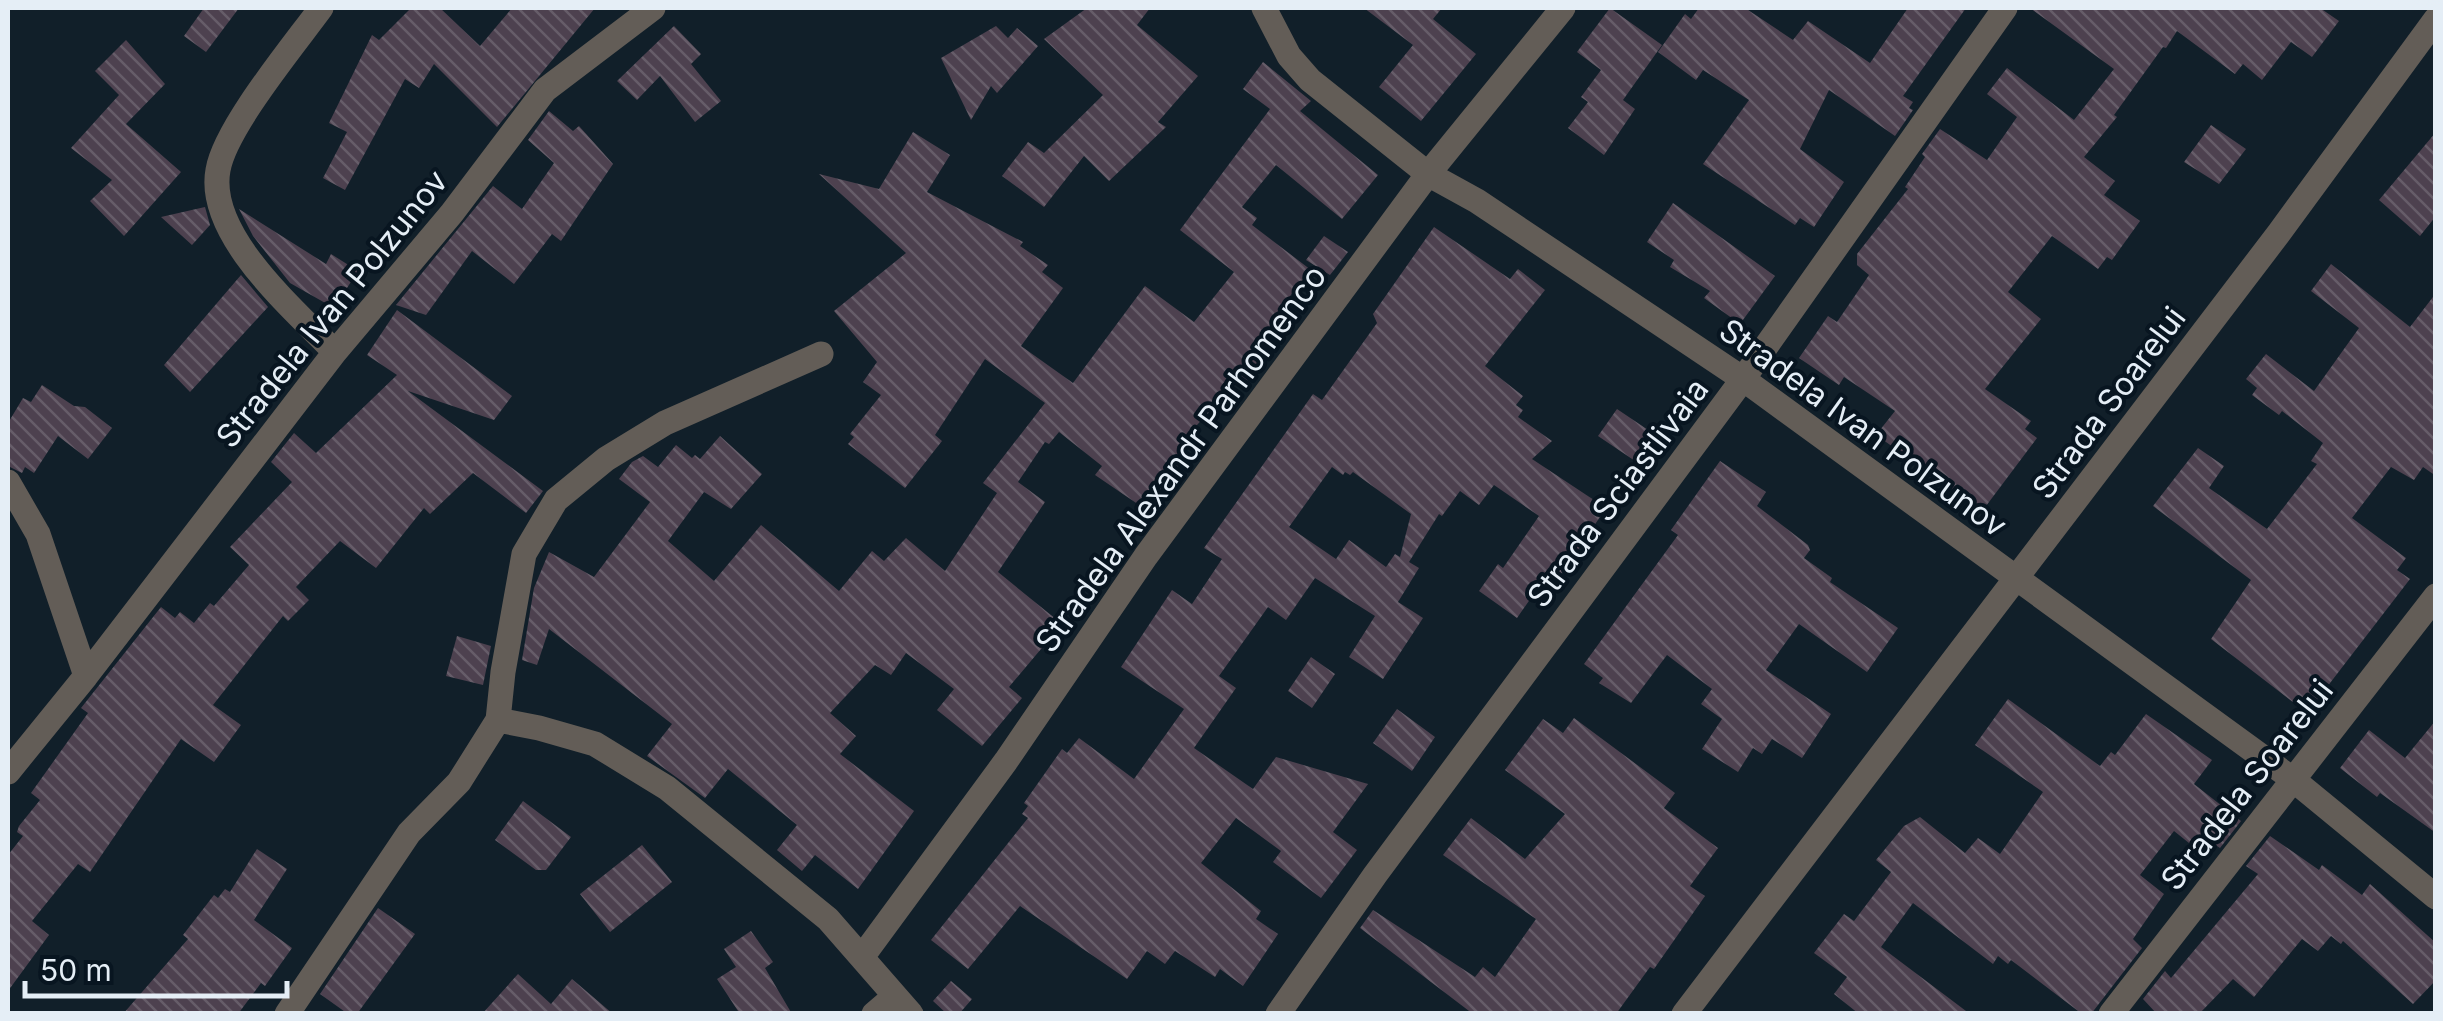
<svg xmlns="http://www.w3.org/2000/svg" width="2443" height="1021" font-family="Inter,sans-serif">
	<defs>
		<pattern id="building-back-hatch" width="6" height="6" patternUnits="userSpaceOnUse" patternTransform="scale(2.5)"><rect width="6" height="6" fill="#4d414f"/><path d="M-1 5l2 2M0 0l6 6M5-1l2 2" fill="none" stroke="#665d69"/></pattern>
	</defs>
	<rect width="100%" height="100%" fill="#111f29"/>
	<path fill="url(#building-back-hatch)" fill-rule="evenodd" d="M204,8H239L206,52L184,36Z
		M411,8H440L480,46L512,8H595L497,127L434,64L419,88L405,79L345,190L323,178L347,132L329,123L372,35L379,40Z
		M1087,8H1150L1137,25L1198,76L1158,122L1166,127L1109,181L1084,156L1044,207L1002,176L1028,142L1044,153L1103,95L1044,39Z
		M1364,8H1442L1433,19L1476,54L1421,121L1379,87L1413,45Z
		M1610,8L1662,45L1623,100L1635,109L1604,155L1568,128L1588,102L1581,97L1601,70L1577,52Z
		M1699,8H1745L1793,40L1808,21L1870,63L1908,8H1966L1903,96L1913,102L1909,108L1913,110L1895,136L1829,90L1800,149L1844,182L1814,227L1800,218L1795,225L1703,164L1749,100L1703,70L1696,80L1658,52L1685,14L1691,19Z
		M2030,8H2320L2339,21L2312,57L2291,42L2262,80L2243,64L2235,74L2177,31L2166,48L2163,47L2114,115L2117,117L2084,157L2115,181L2104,195L2140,221L2112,260L2107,257L2098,269L2052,236L2008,292L2041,319L1985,389L2031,421L2025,429L2037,438L1983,510L1876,435L1895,411L1844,377L1839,385L1799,358L1828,316L1837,322L1869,275L1857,265V254L1908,189L1905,187L1925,157L1922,154L1940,129L1987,160L2017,117L1987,94L2007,68L2074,120L2114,69Z
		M674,26L701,54L691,64L721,101L695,122L660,76L637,100L617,81Z
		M996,26L1008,38L1017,28L1038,46L997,93L991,86L971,120L941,58Z
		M126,40L165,84L126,124L181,172L124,236L90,201L112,180L71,148L119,95L95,71Z
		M1263,62L1311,101L1300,111L1378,175L1342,219L1276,165L1242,207L1257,218L1252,225L1311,270L1270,321L1276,326L1273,329L1283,336L1243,386L1237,381L1177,447L1187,455L1145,509L1095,475L1102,466L1059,432L1049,444L1045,442L1018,482L1045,502L998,572L1062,624L1009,687L1022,698L982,746L937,710L954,689L906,653L891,675L875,665L830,713L856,736L840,754L914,811L858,889L815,855L802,871L777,850L797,825L728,769L705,798L647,756L672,724L549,629L537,665L522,660L534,588L549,552L594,577L650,502L619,479L632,462L643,456L658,467L676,445L692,458L695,455L700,459L720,436L762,474L731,509L704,492L668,541L714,581L761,525L839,591L872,551L884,561L906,538L945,571L997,493L983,483L1045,403L985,359L935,435L942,441L905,488L848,444L854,437L850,434L881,395L863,382L877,362L834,311L906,253L819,174L879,189L913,132L950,155L927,192L1023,242L1020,246L1048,265L1042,272L1063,288L1021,346L1073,383L1145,286L1194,322L1234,272L1180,230L1270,109L1243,89Z
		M549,111L573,131L579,126L613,164L561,241L552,234L514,284L472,251L426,315L396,305L493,186L522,209L554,163L528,140Z
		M2211,125L2246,149L2219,184L2184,162Z
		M2436,132V216L2420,236L2379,200Z
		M1673,203L1775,276L1740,324L1704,298L1710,291L1670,267L1674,260L1647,242Z
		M205,207L210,225L192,245L161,217Z
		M239,209L326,264L331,254L358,271L334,308L290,283L253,236Z
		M1434,227L1510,279L1518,269L1545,290L1485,366L1523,396L1516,405L1523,410L1518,417L1552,441L1532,459L1606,508L1559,578L1549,572L1517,618L1479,591L1498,564L1503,568L1539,516L1494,485L1479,505L1460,491L1442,516L1439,514L1409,562L1419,568L1398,602L1423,618L1383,679L1349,657L1375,616L1315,578L1286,620L1268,607L1219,676L1236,688L1194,748L1253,789L1276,757L1368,784L1333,832L1357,850L1321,898L1273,862L1281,851L1236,818L1201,863L1261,911L1256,919L1278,934L1243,986L1220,969L1215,977L1175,951L1165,964L1147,951L1127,979L1020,906L968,969L931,940L1028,818L1022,814L1028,806L1024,803L1062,749L1067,753L1079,738L1134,779L1184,709L1121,667L1172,590L1192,604L1222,559L1204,548L1313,394L1322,400L1377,323L1373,314ZM1332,467L1343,475L1345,472L1350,475L1353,472L1411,514L1400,557L1395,554L1386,567L1349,540L1336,559L1289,527Z
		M1324,236L1348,252L1330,275L1306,260Z
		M2331,264L2410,327L2436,293V476L2423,467L2414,480L2391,467L2352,518L2406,558L2397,570L2410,579L2307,713L2211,639L2251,580L2153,506L2198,448L2224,466L2209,488L2267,529L2317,464L2311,461L2323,443L2282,411L2279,415L2252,395L2257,388L2246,379L2266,354L2314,391L2359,328L2311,291Z
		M241,275L268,307L190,392L164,365Z
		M397,310L512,396L494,420L408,391L543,491L526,513L473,473L430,514L424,508L376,568L340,541L296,587L309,600L288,621L283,616L213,705L241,725L214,762L181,739L90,872L78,864L32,921L49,935L8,991V855L23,836L17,832L19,826L40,800L31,793L88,713L81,708L161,607L175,618L180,612L194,623L210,603L214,606L249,565L230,547L292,482L271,462L294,433L316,453L397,375L367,355Z
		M42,385L74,406L85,407L112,428L88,459L58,436L34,473L25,467L22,473L8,466V423L23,398L31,402Z
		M1617,409L1660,438L1641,465L1598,436Z
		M1720,461L1766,492L1757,506L1808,545L1810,550L1804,558L1832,578L1830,582L1898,628L1867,672L1799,624L1766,670L1831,714L1802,758L1772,739L1762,754L1753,748L1738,772L1702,749L1722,719L1701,704L1712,689L1667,655L1631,703L1599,683L1603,678L1584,664L1678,535L1671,530Z
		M457,636L491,646L483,685L446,676Z
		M1311,657L1335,674L1312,708L1288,691Z
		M2008,699L2100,766L2111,752L2115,755L2146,714L2212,760L2194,784L2241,821L2220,848L2208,840L2199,851L2174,831L2140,875L2164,894L2133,939L2142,948L2091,1014H2082L2011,960L2008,964L1998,956L1993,964L1913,903L1881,947L1970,1014H1859L1834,994L1847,977L1814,953L1844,914L1854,921L1891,872L1876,860L1904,826L1920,817L1965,853L1978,838L2000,854L2043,792L1975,745Z
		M1397,709L1435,737L1412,771L1373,743Z
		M1574,718L1675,793L1664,808L1718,848L1690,886L1705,896L1654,969L1650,967L1616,1014H1473L1360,928L1373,910L1475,977L1483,967L1495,977L1536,919L1443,855L1471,818L1525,859L1565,814L1505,770L1543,719L1563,733Z
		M2436,720V833L2380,793L2377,797L2340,768L2369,730L2405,758Z
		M523,801L571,837L546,870H536L495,840Z
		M2270,836L2319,870L2322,865L2362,895L2370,884L2436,943V980L2413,1004L2343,941L2341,944L2331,936L2318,951L2302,939L2254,997L2233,979L2199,1014H2157L2143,999L2165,971L2171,978L2258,874L2246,866Z
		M642,845L672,882L610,932L580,894Z
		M257,849L287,869L254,920L292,948L265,986L261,983L238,1014H123L188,939L183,935L214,895L218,898L225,889L230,892Z
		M378,908L415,934L357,1014H348L320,994Z
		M751,931L773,962L765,968L792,1014H740L717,979L736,967L724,949Z
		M518,974L551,1004L572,979L613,1014H482Z
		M951,981L972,999L959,1014H947L933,1001Z"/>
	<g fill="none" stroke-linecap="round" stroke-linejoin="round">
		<path stroke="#635d57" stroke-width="25" d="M321,8C294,45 225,128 218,170C206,235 294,309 335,352
			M1264,8L1289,56L1310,80L1428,174L1477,201L1743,379L2291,778L2436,897
			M8,482L38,534L86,676
			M498,720L539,728L595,744L667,788L828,919L911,1014
			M8,772L86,676L335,352L452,213L545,90L653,8
			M862,957L1006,761L1146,556L1428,174L1563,8
			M287,1014L409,833L459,782L498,720L503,672L524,554L556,500L606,459L665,423L821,354
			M874,1014L895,996
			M1278,1014L1375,875L1743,379L2005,8
			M1684,1014L2279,233L2436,19
			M2111,1014L2436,596"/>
	</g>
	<g text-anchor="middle" stroke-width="8" stroke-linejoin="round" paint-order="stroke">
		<g font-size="32" fill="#e5eef6" stroke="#081520">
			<text transform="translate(332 309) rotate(-51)" y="11">Stradela Ivan Polzunov</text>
			<text transform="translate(2109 403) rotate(-53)" y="11">Strada Soarelui</text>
			<text transform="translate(1863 428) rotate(36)" y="11">Stradela Ivan Polzunov</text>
			<text transform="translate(1181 459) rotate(-54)" y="11">Stradela Alexandr Parhomenco</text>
			<text transform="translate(1618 493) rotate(-53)" y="11">Strada Sciastlivaia</text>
			<text transform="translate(2247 785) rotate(-52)" y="11">Stradela Soarelui</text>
		</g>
	</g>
	<rect width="2443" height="1021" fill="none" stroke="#e5eef6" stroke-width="20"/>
	<path d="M25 981v15h262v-15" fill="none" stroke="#e5eef6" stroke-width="5"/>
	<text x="40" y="981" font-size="30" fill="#e5eef6" stroke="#081520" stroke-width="8" paint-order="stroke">50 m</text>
</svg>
